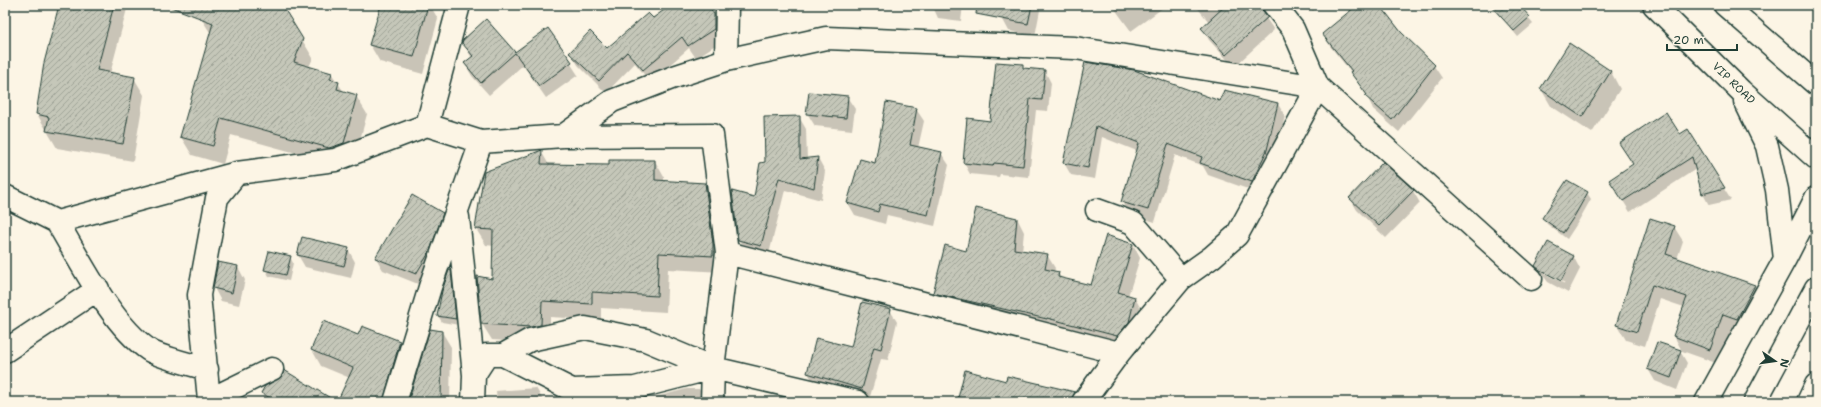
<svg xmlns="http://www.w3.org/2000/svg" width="1821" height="407" font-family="'Shantell Sans',sans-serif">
	<defs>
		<pattern id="building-hatch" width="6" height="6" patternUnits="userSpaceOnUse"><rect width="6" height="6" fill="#c5c7b9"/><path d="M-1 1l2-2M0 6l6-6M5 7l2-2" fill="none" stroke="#9fa397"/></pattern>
	</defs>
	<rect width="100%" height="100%" fill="#fcf5e5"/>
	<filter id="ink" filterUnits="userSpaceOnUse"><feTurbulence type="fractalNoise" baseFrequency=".025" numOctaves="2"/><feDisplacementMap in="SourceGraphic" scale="8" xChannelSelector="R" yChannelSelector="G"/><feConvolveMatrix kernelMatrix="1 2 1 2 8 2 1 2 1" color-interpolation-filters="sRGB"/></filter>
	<g filter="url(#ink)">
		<path fill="#0003" fill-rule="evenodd" d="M60,5H128L110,74L134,78L144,95L133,161L57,148L37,114Z
			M199,5H281L313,58L309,67L331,73L344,92L356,96L367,114L354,162L343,166L231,135L223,164L192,155L181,137L211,34L201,18Z
			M382,5H430L438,19L423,74L380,62L370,45Z
			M673,5H707L721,27V41L696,58L689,48L650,82L635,63L606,93L578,65L571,53L607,49Z
			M843,5H882V11Z
			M932,5H963L961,21L938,18Z
			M1004,5H1041L1035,36L1009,31L1002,18Z
			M1112,5H1167L1131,31Z
			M1195,5H1257L1274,30L1234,67L1209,40L1202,28L1209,22Z
			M1306,5H1319L1313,11Z
			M1358,5H1379L1401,32L1434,66L1442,78L1399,132L1373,109L1367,96L1351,72L1330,46L1323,34Z
			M1506,5H1517L1533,24L1518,37L1498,13Z
			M548,29L578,75L546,98L523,65L489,95L472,76L465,64L472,58L463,43L514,53Z
			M1570,45L1611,72L1620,89L1592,133L1551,106L1541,89Z
			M1085,63L1221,102L1278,104L1285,116L1273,163L1259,193L1208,175L1203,166L1175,155L1155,222L1129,214L1122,202L1137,151L1102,137L1095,179L1071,175L1064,163Z
			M1022,65L1025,69L1045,71L1051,83L1048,111L1036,110L1029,177L1000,174L999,177L970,174L964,163L991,122Z
			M847,97L855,109L852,130L815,126L807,113Z
			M916,109L924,121L918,148L941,153L949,165L935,226L887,215L885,224L855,215L848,203Z
			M799,117L806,129L807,160L818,158L825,171L821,200L785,190L768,258L746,252L739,240L766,163Z
			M1687,130L1731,200L1709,205L1703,194L1696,169L1630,212L1617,191L1680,135Z
			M541,151L549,165L610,166L655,161L664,177V182L705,184L714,200L722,272L668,269L666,312L601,308V320L550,317V341L541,343L492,340L482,324L493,280L494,246L486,245L476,229Z
			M1413,191L1420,203L1386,238L1357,210L1350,198Z
			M1587,193L1591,199L1578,222L1567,239L1547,224L1543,218Z
			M442,214L449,226L423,286L383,270L376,258Z
			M1017,218L1024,232L1022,251L1047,255L1055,268L1054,272L1058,273L1062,279L1091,286L1133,244L1140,258L1128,296L1135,298L1142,311L1125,349L942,306L934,292L967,252Z
			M1674,227L1683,241L1677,259L1755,286L1763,300L1746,333L1732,328L1719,364L1682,351L1674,336L1684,307L1660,299L1645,346L1626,340L1617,325Z
			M348,249L355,262L351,278L305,267L298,255Z
			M1573,256L1580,269L1568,293L1548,282L1536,266ZM1545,272L1565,283V284L1545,274Z
			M290,257L293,263L289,281L269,276L265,269Z
			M219,263L238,267L245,280L239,305L221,301L214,288Z
			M450,271L454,278L459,325L442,322L438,316Z
			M890,310L897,322L888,360L881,359L869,400L815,385L808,373L852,349Z
			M363,327L400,342L409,358L395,402H338L350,378L321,366L312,350L359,337Z
			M442,332L451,347L450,402H409Z
			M1680,351L1687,363L1677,390L1655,381L1648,369Z
			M536,388L544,402H497L496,391Z
			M686,389H699L707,402H656V397Z
			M262,393L335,402H268Z"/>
		<path fill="url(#building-hatch)" stroke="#1f3d34" d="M59,5H114L97,70L135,77L123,144L46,131L49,117L36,114L44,63Z
			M171,5H282L303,39L294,62L332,73L330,79L339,82L337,89L357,95L344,143L329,148L221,118L213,146L180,137L213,23L171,7Z
			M381,5H428L414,57L369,45Z
			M671,5H708L714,14V29L688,46L682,37L643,70L627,52L599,81L569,53L590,31L607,48L648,13L653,18Z
			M977,5H1032L1028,24L976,14Z
			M1226,5H1258L1268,17L1226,55L1201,28Z
			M1357,5H1380L1401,32L1435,65L1392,120L1365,96L1367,95L1350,72L1352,71L1322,34Z
			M1490,5H1519L1530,17L1514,31Z
			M486,19L515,52L548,28L572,62L539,86L515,53L481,83L464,63L473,56L462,43L463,40Z
			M1569,43L1611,71L1582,117L1540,89Z
			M996,62L1023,64V68L1045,70L1042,100L1030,99L1023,166L994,163L993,166L963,163L967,118L990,121Z
			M1085,62L1134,70L1220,101L1224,90L1278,103L1267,150L1252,182L1200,163L1202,157L1168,144L1148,210L1121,202L1139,143L1096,126L1088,168L1063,163Z
			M809,92L848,96L846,118L806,114Z
			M886,102L917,108L910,145L942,152L928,215L880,204L878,212L847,203L860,159L875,163Z
			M1666,112L1680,134L1688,129L1725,188L1702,194L1692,157L1623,201L1609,180L1633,164L1619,143Z
			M800,116V159L818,157L814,188L779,178L761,246L738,240L732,191L754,197L760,163L765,162L764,117Z
			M542,150L541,164L609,165V160H655V180L705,183L713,244V256L659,253L657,296L592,292V304L542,301L541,325L531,327L481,324L477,276L492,279L493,230L475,229L484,172Z
			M1383,162L1414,190L1379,226L1349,198Z
			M1567,180L1588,192L1575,215L1563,233L1542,218Z
			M412,195L443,213L430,251L416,274L375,258Z
			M976,208L1017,218L1014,249L1048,254L1045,269L1059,272L1058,277L1091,285L1106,235L1133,244L1118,292L1135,297L1129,322L1117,336L1047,318V319L933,293L945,245L966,251Z
			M1650,218L1675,226L1666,254L1755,285L1737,319L1723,314L1710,350L1673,336L1687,297L1652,285L1637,332L1616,325Z
			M302,237L349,248L344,266L297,255Z
			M1548,242L1574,256L1561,281L1540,270L1535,266Z
			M269,251L291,256L286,275L264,270Z
			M218,262L238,266L232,293L213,288Z
			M449,270H451L456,319L437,316L442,291Z
			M862,302L891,309L881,349L874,347L862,389L807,373L816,338L851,347Z
			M323,321L358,335L362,326L400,341L383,402H278L261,393L265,386L282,376L284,370L337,402L353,368L311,350Z
			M430,329L442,331L441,402H408Z
			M1657,342L1681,350L1671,378L1647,369Z
			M965,370L1006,381L1007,376L1075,392L1071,402H957Z"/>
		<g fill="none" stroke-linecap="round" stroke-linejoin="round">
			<defs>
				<path id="minor" d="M1274,5L1293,29L1318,87L1531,279
					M726,60L727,5
					M427,125L459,5
					M563,136L712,135L727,253L713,368L712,402
					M5,196L57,222L237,173
					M1097,210L1133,223L1181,279
					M458,217L474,375
					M57,222C81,262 111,324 149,350C159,357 193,365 207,369
					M727,253L1119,353
					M5,351L98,289
					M503,355L572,390L635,388L713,368
					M209,400L272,369
					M208,402L209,400L199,295L217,198L237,173L335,160L427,125L481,142L563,136L612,101L674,77L726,60L826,38L1075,48L1318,87L1237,235L1212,257L1181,279L1119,353L1083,402
					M395,402L430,287L481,142
					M473,402L474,375L487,355H503L530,340L585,328L646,340L713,368L858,402"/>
				<path id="primary" d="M1654,5L1741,91L1816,158
					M1725,5L1816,84
					M1745,101L1767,146L1777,190L1785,259
					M1706,402L1785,259L1816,198
					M1755,402L1816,288
					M1808,402L1816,385"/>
			</defs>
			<use href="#minor" stroke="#1f3d34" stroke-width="25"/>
			<use href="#primary" stroke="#1f3d34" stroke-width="25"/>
			<use href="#minor" stroke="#fcf5e5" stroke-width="22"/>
			<use href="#primary" stroke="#fcf5e5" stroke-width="22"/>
		</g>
	</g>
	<g text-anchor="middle" stroke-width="4" stroke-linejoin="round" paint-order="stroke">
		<g font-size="11" fill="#1f3d34" stroke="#fcf5e5">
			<text transform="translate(1734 83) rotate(44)" y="4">VIP ROAD</text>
		</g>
	</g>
	<rect width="1821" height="407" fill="none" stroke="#fcf5e5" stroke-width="20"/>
	<rect x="10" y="10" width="1801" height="387" fill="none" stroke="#1f3d34" stroke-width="1.5" filter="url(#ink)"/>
	<g transform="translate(1775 361) rotate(103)" stroke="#fcf5e5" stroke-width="3" paint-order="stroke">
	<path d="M0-3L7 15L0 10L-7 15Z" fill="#1f3d34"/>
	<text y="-6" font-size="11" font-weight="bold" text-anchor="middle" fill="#1f3d34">N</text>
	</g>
	<path d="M1667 44v6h70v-6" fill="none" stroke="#1f3d34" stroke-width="2"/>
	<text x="1673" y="44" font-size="12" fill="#1f3d34" stroke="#fcf5e5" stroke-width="3" paint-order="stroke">20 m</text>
</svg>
